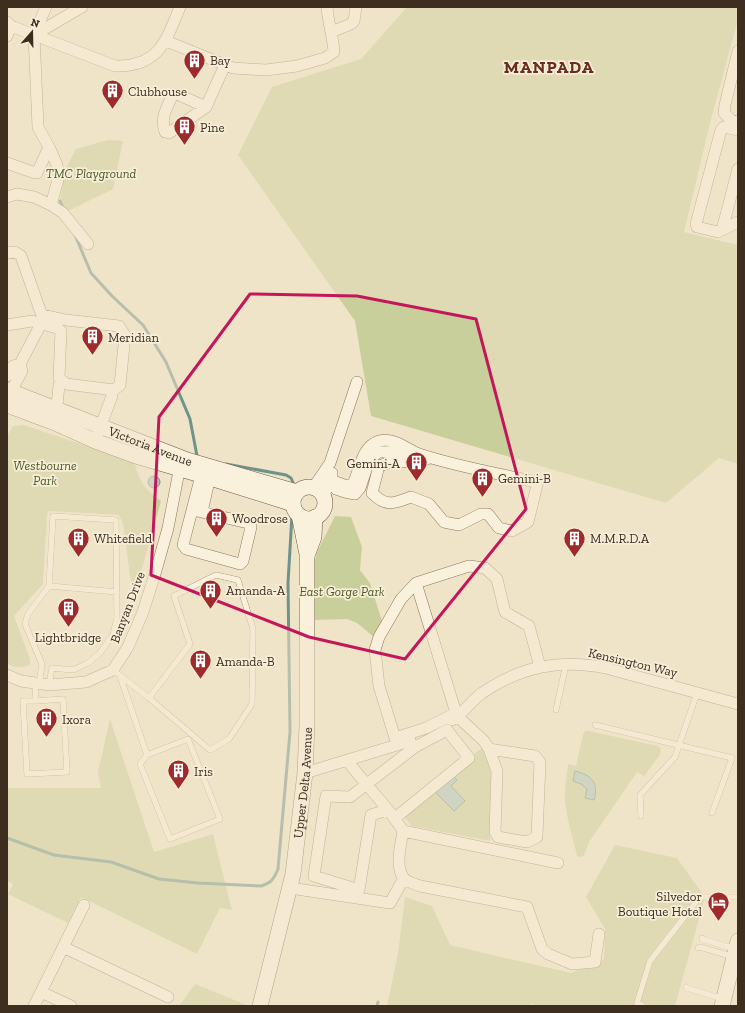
<svg xmlns="http://www.w3.org/2000/svg" width="745" height="1013" font-family="'Zilla Slab',serif">
	<rect width="100%" height="100%" fill="#f0e4c8"/>
	<path fill="#c9cf9b" d="M407,7H738V20L711,119L684,232L738,245V464L719,458L666,503L371,416L355,321L238,155L272,87L361,59Z
		M108,140L123,141L113,189L68,211L60,201L65,170L76,149Z
		M24,425L134,462C140,482 144,488 161,501L138,583L136,584L131,583L123,524L119,515L51,511L48,512L47,516L43,584L14,616L30,659V665C22,668 14,668 7,663V436L13,426Z
		M335,516L351,517L362,547L360,570L370,583L382,621L375,638L357,623L347,619L314,620L315,560L317,552Z
		M110,719L154,852L213,834L232,910L220,908L197,954L81,897L68,923L8,894L13,884L7,881V788H101L98,772Z
		M585,731H589L658,746L661,749L660,755L644,776L637,772L589,842L584,856L581,857L577,856C573,838 567,820 565,802C564,790 567,777 568,764L576,766L583,735Z
		M482,748L493,772L490,841L412,826L399,811Z
		M615,845L677,858L705,897L675,1006H536L531,1004L529,1006H387L398,953L405,897L432,906L450,945L571,973L604,959L605,929L586,897Z
		M195,984L249,1006H179Z"/>
	<path fill="#a9c4bc" stroke="#6f938a" d="M148 482a6 6 0 1 1 12 0a6 6 0 1 1-12 0Z
		M575,771C592,775 599,783 594,800L585,798L587,789L581,784L573,781Z
		M452,776L457,780L451,786L465,801L454,811L435,792Z"/>
	<g fill="none" stroke-linecap="round" stroke-linejoin="round">
		<path stroke="#6f938a" stroke-width="3" d="M60,201L63,208
			M75,235L91,273L112,296L143,325L166,362L190,419L197,456L199,457
			M226,464L286,475L291,478L294,485
			M7,838L54,855L111,862L159,879L198,883L261,886C271,883 274,879 278,869L290,732L288,583L292,515
			M377,1006L378,1002"/>
		<defs>
			<path id="lane" d="M49,586L117,592
				M113,670L149,698L210,750L229,739L252,704L253,629L238,580L216,575L174,596L190,644L149,698
				M120,676L147,755L188,739L220,819L170,839L140,764L147,755
				M35,683L36,701H23L27,774L67,772L63,699L36,701
				M39,684L42,664L25,624L28,614L49,586L53,516L116,520L117,618L113,635L99,654L88,663L73,670L52,668L49,685
				M556,710L566,664
				M595,725L732,758L712,813
				M641,816L640,795L675,757L697,693
				M702,938V939L735,949
				M698,948L700,947L734,957
				M686,987L687,988L723,999
				M643,1006L637,1003L650,961L700,897H738"/>
			<path id="street" d="M46,7L34,35L38,127L50,149L57,165L59,176L51,205
				M7,22L11,26L115,66C159,67 166,41 180,7
				M331,32L351,24L354,21L356,7
				M34,35L82,7
				M7,36L11,26
				M166,41L233,68L266,70L297,66L325,58L334,52C333,37 328,22 327,7
				M738,51L725,105L724,113L731,120L738,122
				M206,107L169,133L165,132C160,117 167,108 173,94H177L206,107L225,65
				M738,130L724,127L721,130L696,224L697,227L718,232L722,230L738,169
				M7,163L35,173H37L49,147
				M7,197L17,194L34,197L51,205L63,213L88,244
				M722,230L738,222
				M7,253L15,252L21,256L41,313L43,315L66,320L119,326L125,335L120,385L114,390L66,384L59,378L61,331L57,328L32,321L7,325
				M7,376L13,366L20,364
				M8,397L22,371L20,364L44,318
				M56,416L59,385
				M98,433L112,396
				M330,480L347,486L353,484C360,470 361,447 379,441C394,437 406,449 419,454C455,466 494,473 532,481L537,485L528,522L512,531L499,528L488,514H481L459,525L444,522L429,504L411,497C394,503 387,508 372,493L379,466L388,463L413,461L430,458
				M313,488L330,463L357,382
				M336,489L345,492L355,494L360,488L369,461L378,452L410,451
				M323,497L332,476V473
				M193,510L248,523L251,527L243,561L240,564L186,549L183,545L203,468
				M202,512L211,472
				M416,583L401,599L379,637L375,650L379,686L395,738L426,728L456,713L416,583L469,566L485,568L497,579L505,612L529,626L540,667
				M7,675L21,681L49,685L86,682L113,670L128,647L143,612L155,574L168,528L181,461
				M458,717L484,741L489,749L497,771L495,832L498,837L527,842L537,837L540,762L535,756L489,749
				M452,720C464,713 471,701 482,693C522,666 559,659 606,668L738,704
				M347,760C365,785 388,806 403,831L558,863
				M305,773L397,745L410,740
				M387,810L371,815L359,890L314,876L326,796L350,797L415,747L447,730L469,758L395,818
				M403,831C401,844 395,865 403,877C406,882 415,884 420,886L527,907L542,949L548,954L572,964L595,962L599,934
				M290,888L390,903L404,878
				M63,947L168,997
				M41,992L71,1006
				M34,1006L84,905"/>
			<g id="secondary">
				<path id="s1" d="M7,390L187,460L297,492"/>
				<path d="M7,405L55,423L95,441L136,456L201,475L293,504"/>
				<circle cx="309" cy="503" r="16"/>
				<path d="M308,553L314,537L315,517"/>
				<path id="s2" d="M260,1006L293,874L305,773L307,726V554L299,515"/>
				<path d="M722,1006L738,941"/>
			</g>
		</defs>
		<use href="#lane" stroke="#8d765c" stroke-width="6"/>
		<use href="#street" stroke="#8d765c" stroke-width="12"/>
		<use href="#secondary" stroke="#6f573f" stroke-width="16"/>
		<use href="#lane" stroke="#faf1dc" stroke-width="5.5"/>
		<use href="#street" stroke="#faf1dc" stroke-width="11"/>
		<use href="#secondary" stroke="#faf1dc" stroke-width="15"/>
	</g>
	<path d="M0 0H745V1013H0ZM250,294L357,296L476,319L526,509L405,659L309,637L151,575L159,417Z" fill="#f0e4c8" fill-opacity=".55" fill-rule="evenodd"/>
	<path fill="none" stroke="#c2185b" stroke-width="3" stroke-linejoin="round" d="M250,294L357,296L476,319L526,509L405,659L309,637L151,575L159,417Z"/>
	<defs>
		<symbol id="building-pin" viewBox="-11 -11 22 30"><path d="M0 17L-7.5 6A9.5 9.5 0 1 1 7.5 6Z" fill="#9e2a2b" stroke="#f7eed8"/><path d="M-4-6H4V6H1V3H-1V6H-4ZM-2.5-4.3h1.7v1.8h-1.7ZM.8-4.3h1.7v1.8H.8ZM-2.5-1h1.7V.8h-1.7ZM.8-1h1.7V.8H.8Z" fill="#fff"/></symbol>
		<symbol id="hotel-pin" viewBox="-11 -11 22 30"><path d="M0 17L-7.5 6A9.5 9.5 0 1 1 7.5 6Z" fill="#9e2a2b" stroke="#f7eed8"/><path d="M-6-4.5h1.5V1H6V5H4.5V3h-9V5H-6ZM-4 0a1.8 1.8 0 1 1 3.6 0ZM.5 0V-2.5h3Q6-2.5 6 0Z" fill="#fff"/></symbol>
	</defs>
	<g fill-rule="evenodd">
		<use href="#building-pin" x="182" y="48" width="25" height="34"/>
		<use href="#building-pin" x="100" y="78" width="25" height="34"/>
		<use href="#building-pin" x="172" y="114" width="25" height="34"/>
		<use href="#building-pin" x="80" y="324" width="25" height="34"/>
		<use href="#building-pin" x="404" y="450" width="25" height="34"/>
		<use href="#building-pin" x="470" y="466" width="25" height="34"/>
		<use href="#building-pin" x="204" y="506" width="25" height="34"/>
		<use href="#building-pin" x="66" y="526" width="25" height="34"/>
		<use href="#building-pin" x="562" y="526" width="25" height="34"/>
		<use href="#building-pin" x="198" y="578" width="25" height="34"/>
		<use href="#building-pin" x="56" y="596" width="25" height="34"/>
		<use href="#building-pin" x="188" y="648" width="25" height="34"/>
		<use href="#building-pin" x="34" y="706" width="25" height="34"/>
		<use href="#building-pin" x="166" y="758" width="25" height="34"/>
		<use href="#hotel-pin" x="706" y="890" width="25" height="34"/>
	</g>
	<g text-anchor="middle" stroke-width="3.5" stroke-linejoin="round" paint-order="stroke">
		<g font-size="13" fill="#3d2e20" stroke="#f7eed8" text-anchor="start">
			<text x="210" y="65">Bay</text>
			<text x="128" y="96">Clubhouse</text>
			<text x="200" y="132">Pine</text>
			<text x="108" y="342">Meridian</text>
			<text x="400" y="468" text-anchor="end">Gemini-A</text>
			<text x="498" y="483">Gemini-B</text>
			<text x="232" y="523">Woodrose</text>
			<text x="94" y="543">Whitefield</text>
			<text x="590" y="543">M.M.R.D.A</text>
			<text x="226" y="595">Amanda-A</text>
			<text x="68" y="642" text-anchor="middle">Lightbridge</text>
			<text x="216" y="666">Amanda-B</text>
			<text x="62" y="724">Ixora</text>
			<text x="194" y="776">Iris</text>
			<text x="702" y="901" text-anchor="end">Silvedor<tspan x="702" dy="15">Boutique Hotel</tspan></text>
		</g>
		<g font-size="13" font-style="italic" fill="#4d5a26" stroke="#f7eed8">
			<text x="91" y="178">TMC Playground</text>
			<text x="45" y="470">Westbourne<tspan x="45" dy="15">Park</tspan></text>
			<text x="342" y="596">East Gorge Park</text>
		</g>
		<g font-size="13" fill="#3d2e20" stroke="#f7eed8">
			<text dy="5" stroke="none"><textPath href="#s1" startOffset="154">Victoria Avenue</textPath></text>
			<text transform="translate(127 607) rotate(-69)" y="5">Banyan Drive</text>
			<text transform="translate(633 662) rotate(13)" y="5">Kensington Way</text>
			<text dy="5" stroke="none"><textPath href="#s2" startOffset="228">Upper Delta Avenue</textPath></text>
		</g>
		<g font-size="17" font-weight="bold" letter-spacing="1" fill="#6b2e1e" stroke="#f7eed8">
			<text x="549" y="73">MANPADA</text>
		</g>
	</g>
	<rect width="745" height="1013" fill="none" stroke="#3d2e20" stroke-width="16"/>
	<g transform="translate(32 32) rotate(20)" stroke="#f7eed8" stroke-width="3" paint-order="stroke">
	<path d="M0-3L7 15L0 10L-7 15Z" fill="#3d2e20"/>
	<text y="-6" font-size="11" font-weight="bold" text-anchor="middle" fill="#3d2e20">N</text>
	</g>
</svg>
